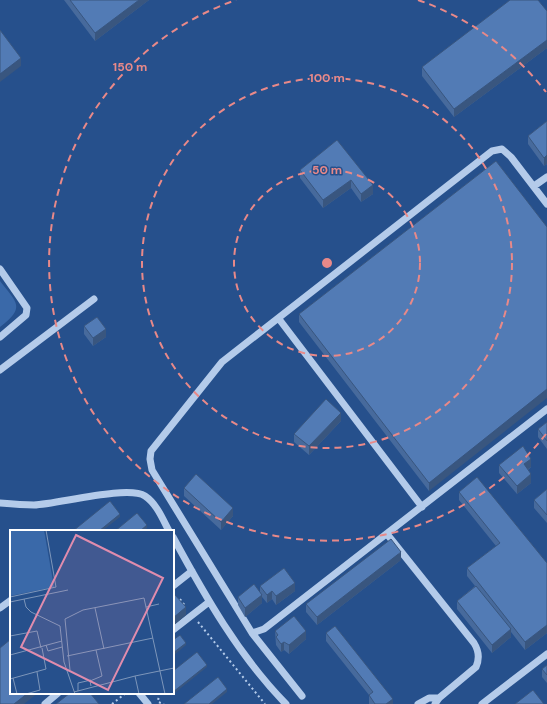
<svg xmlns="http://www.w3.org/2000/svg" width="547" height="704" font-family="'DM Sans',sans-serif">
	<rect width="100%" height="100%" fill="#26508c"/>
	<path fill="#3a69a9" d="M0,281C17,303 26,307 0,327Z"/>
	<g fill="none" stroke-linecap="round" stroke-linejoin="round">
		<path stroke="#b4cbea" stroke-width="2" stroke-dasharray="2 3" stroke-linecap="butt" d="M180,599L186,607
			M198,622L265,704
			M159,693L158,702L164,704
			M112,704L126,693"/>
		<path stroke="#b4cbea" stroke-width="7" d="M534,186L547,177
			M0,269L27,308L26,315L0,337
			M279,319L422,507
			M0,370L94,299
			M0,503C11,504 22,505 34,505C58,504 128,485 145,496C157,504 163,520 169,531
			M387,534L474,643C479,651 480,658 476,667L439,698L435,704
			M173,537C205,596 239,656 286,704
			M173,586L192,571
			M0,608L11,600
			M173,630L209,602
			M252,633L264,629L547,409
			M139,693L148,704
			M302,696L252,633L152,470L150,459L151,451L222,362L492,151L502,149L511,157L547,204
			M45,704L58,693
			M418,704L429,698H439
			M482,704L547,654"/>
	</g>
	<path fill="#476a9c" d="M64,0H149L95,41Z
		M547,11V48L454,117L422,76V67Z
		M547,121V164L544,166L528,144V136Z
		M337,140L373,194L361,202L351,188L323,208L300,178V170Z
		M496,161L429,491L299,322V314Z
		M84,326L106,337L93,346L84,334Z
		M341,421L309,455L294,442V434Z
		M547,422V449L538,437V429Z
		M499,465L531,467L528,470L531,483L517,494L499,473Z
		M184,488L233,516L221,530L184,496Z
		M547,489V523L534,508V500Z
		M459,492L547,563V633L525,650L511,632V637L492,653L457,609V601L475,586L467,576V568L496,546L459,500Z
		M401,560L317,625L306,612V604Z
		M260,586L295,591L276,605L272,599L267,603L262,597V603L245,617L238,605V597L260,592Z
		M275,631L306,639L289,654L284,650L281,652L276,645Z
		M326,633L393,704H369V695L326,641Z
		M547,665V683L542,677V669Z"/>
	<path fill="#39567f" d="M139,0H149L95,41V33Z
		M547,40V48L454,117V109Z
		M21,58V66L0,82V74Z
		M547,155V164L544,166V158Z
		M351,180V188L323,208V200Z
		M373,185V194L361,202V194Z
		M106,329V337L93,346V338Z
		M547,389V398L429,491V483Z
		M341,413V421L309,455V446Z
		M531,459V467L524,472V464Z
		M531,474V483L517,494V486Z
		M233,508V516L221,530V522Z
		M120,514V517L102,531H99Z
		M147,525V528L144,531H140Z
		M401,552V560L317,625V617Z
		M295,583V591L276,605V596Z
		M272,591V599L267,603V595Z
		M262,595V603L245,617V608Z
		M186,607V615L173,626V618Z
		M547,625V633L525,650V642Z
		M511,629V637L492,653V645Z
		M306,631V639L289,654V645Z
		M284,642V650L281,652V644Z
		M186,643V645L173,656V653Z
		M207,665V667L171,696V693H173V692Z
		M227,689V692L212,704H209Z
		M28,693H38L24,704H14Z
		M393,699V704H386Z"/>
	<path fill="#527bb5" stroke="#39567f" d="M70,0H139L95,33Z
		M510,0H538L547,11V40L454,109L422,67Z
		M0,30L21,58L0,74Z
		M547,121V155L544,158L528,136Z
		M337,140L373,185L361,194L351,180L323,200L300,170Z
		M496,161L547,227V389L429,483L299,314Z
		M97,317L106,329L93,338L84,326Z
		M326,399L341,413L309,446L294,434Z
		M547,422V441L538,429Z
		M523,446L531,459L524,464L531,474L517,486L499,465Z
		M196,474L233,508L221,522L184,488Z
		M477,477L547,563V625L525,642L467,568L500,543L459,492Z
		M547,489V515L534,500Z
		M110,501L120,514L99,531H73Z
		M137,513L147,525L140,531H115Z
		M391,539L401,552L317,617L306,604Z
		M284,568L295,583L276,596L272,591L267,595L260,586Z
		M254,584L262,595L245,608L238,597Z
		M476,586L511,629L492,645L457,601Z
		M175,595L186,607L173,618V596Z
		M294,616L306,631L289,645L284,642L281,644L276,637L278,635L275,631Z
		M335,626L393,699L386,704H375L369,695L373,692L326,633Z
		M180,635L186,643L173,653V640Z
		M11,639V693H28L14,704H0V648Z
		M197,652L207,665L173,692V671Z
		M547,665V675L542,669Z
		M218,677L227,689L209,704H184Z
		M533,690L544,704H515Z
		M70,693H90L99,704H56Z"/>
	<g fill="none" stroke="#e88989" stroke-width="2" stroke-dasharray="7 5">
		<circle cx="327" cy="263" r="93"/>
		<circle cx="327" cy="263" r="185"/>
		<path d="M546 434A278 278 0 1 1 236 0M418 0A278 278 0 0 1 546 92"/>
	</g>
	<g transform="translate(10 530)">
		<rect width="164" height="164" fill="#26508c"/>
		<path d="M0,0H34L44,57L0,66Z" fill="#3a69a9"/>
		<path fill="none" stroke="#7d96ba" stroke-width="1" d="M0,67L46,57L36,0M14,69L16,77L21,82L50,96L54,132L65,164M0,72L58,60M136,77L149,74M85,78L94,119M0,106L27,101L31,118M36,115L38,121L52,117M0,125L52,111M57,126L143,108M60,140L55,89L73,80L134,68L155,164M125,146L164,138M3,148L7,164M0,149L36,139L32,118M81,156L80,151L92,146L86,120M68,161V153L81,150M64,162L125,146L129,164M16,164L30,160L27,142"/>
		<path fill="#e08cad" fill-opacity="0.15" stroke="#e08cad" stroke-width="2" d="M66,5L153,48L98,160L11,117Z"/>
		<rect width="164" height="164" fill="none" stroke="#fff" stroke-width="2"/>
	</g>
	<circle cx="327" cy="263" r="6" fill="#e88989" stroke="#26508c" stroke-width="2"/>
	<g font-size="12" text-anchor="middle" font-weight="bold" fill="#e88989" stroke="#26508c" stroke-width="3" stroke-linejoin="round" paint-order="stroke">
		<text x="130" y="71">150 m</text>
		<text x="327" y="82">100 m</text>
		<text x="327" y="174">50 m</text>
	</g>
</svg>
